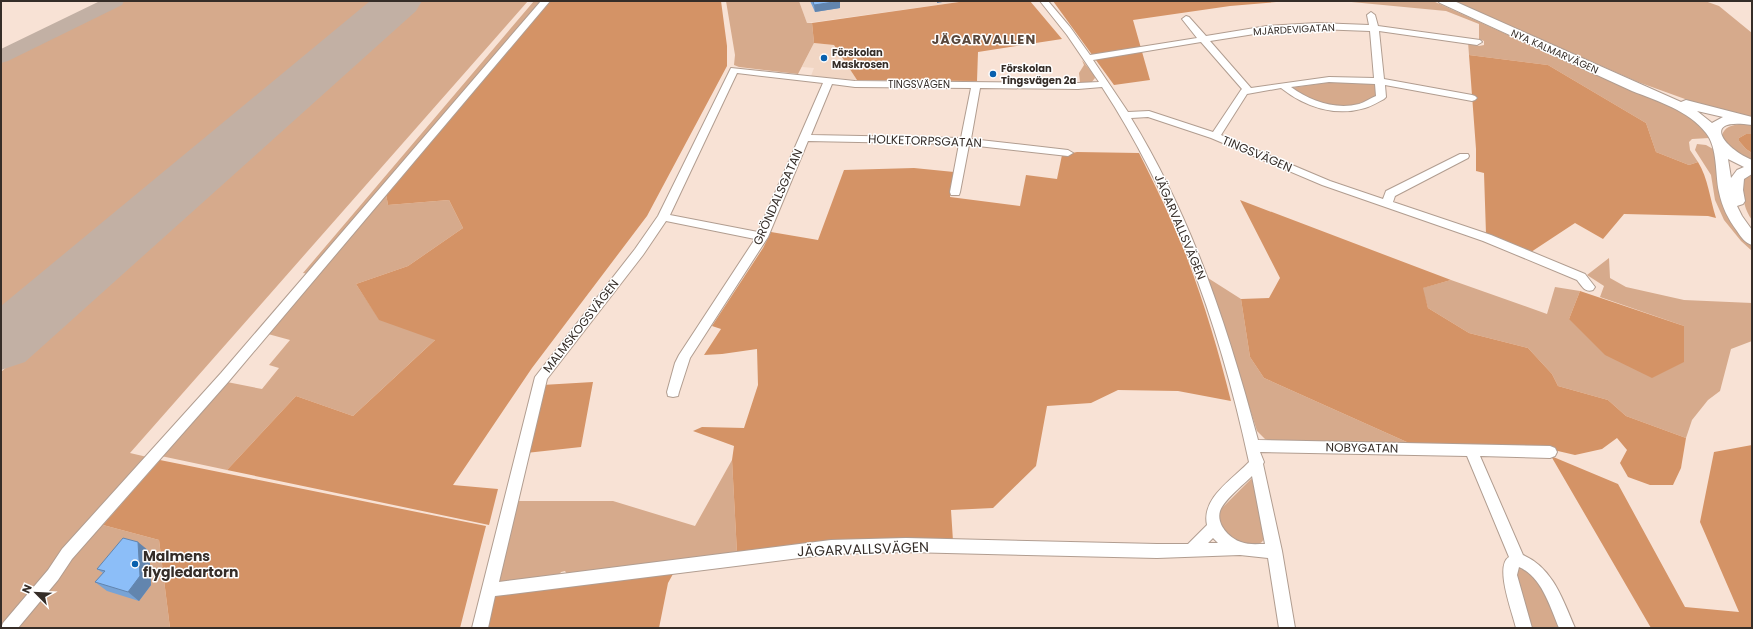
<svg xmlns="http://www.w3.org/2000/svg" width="1753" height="629" font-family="Poppins,sans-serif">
	<rect width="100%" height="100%" fill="#f8e2d5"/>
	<path fill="#f1d6c4" d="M799,1H966L807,23Z
		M814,43L834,45L857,80L811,76L814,68L802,67Z"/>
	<path fill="#d6aa8c" d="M123,1H377L1,318V61Z
		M421,1H528L130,453L160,460L103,525L159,540L170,628H1V372Z
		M534,1H543L310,274L303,273Z
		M726,1H799L807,23H812L814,43L798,74L739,67L734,65L735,55Z
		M1341,1H1433L1628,89L1679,110L1692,117L1709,135V138L1692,139L1689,142L1690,150L1698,162L1689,165L1656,152L1646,123L1548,65L1469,55L1468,42L1479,46L1484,45V41L1479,39V24L1446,11Z
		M1454,1H1705L1719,6L1752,33V117L1696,103L1638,82Z
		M1082,60L1094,75L1095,78L1091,83L1080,82L1079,73L1084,65Z
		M1338,81L1374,84L1377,86L1376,96C1361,105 1335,111 1318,103C1308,99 1299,93 1290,88Z
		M1739,124L1752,125V134H1746L1739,138V141L1746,149L1752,153V162L1730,150L1722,135C1725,127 1730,126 1739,124Z
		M1697,144L1706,145L1713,149L1747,241L1752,245V251L1741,241L1724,220L1715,200L1711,175L1695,150Z
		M1752,174V220C1743,207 1742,195 1743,179Z
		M386,194L388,205L449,200L463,228L408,266L356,284L379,319L436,339L353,416L296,396L227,470L161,456L227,382L262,389L279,368L269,365L290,340L268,334Z
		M1609,258L1610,278L1626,287L1684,300L1752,303V341L1731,349L1720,391L1708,400L1692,420L1686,438L1626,416L1608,400L1558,386L1552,374L1528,348L1469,333L1428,308L1422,288L1451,280L1547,314L1555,287L1580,291L1569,319L1684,326L1600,297L1604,286L1587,275Z
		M1208,278L1241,299L1250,357L1264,378L1409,443H1276L1265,439L1257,431Z
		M732,460L737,553L569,577L565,571L561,572L557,578L503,584L498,581L515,501H613L695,526Z
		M1251,479L1254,480L1265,537L1262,542C1245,554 1212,531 1220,510Z
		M1520,569C1538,569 1556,614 1563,628H1529L1515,577L1517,570Z"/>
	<path fill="#d49366" d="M549,1H721L727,46V66L647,216L532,368L453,485L498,489L489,525L227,470L296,396L353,416L435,340L379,320L356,284L408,266L463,228L449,200L388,205L386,194Z
		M966,1H1030L1062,39L978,52L977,81L857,80L834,45L814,43L812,23Z
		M1053,1H1288L1230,6L1133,20L1150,80L1114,85Z
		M1469,55L1548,65L1646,123L1656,152L1689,165L1698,162C1708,178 1710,199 1716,218L1708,216L1624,214L1603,239L1575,223L1531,252L1486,234L1484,173L1476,171V149Z
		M1746,134H1752V153L1746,149L1739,141V138Z
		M1077,152L1139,153C1156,187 1173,222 1187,258C1205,305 1219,353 1231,401L1178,391L1118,390L1091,403L1047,406L1036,466L993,508L951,510L953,541L737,553L732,460L734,446L693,431L702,427L744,428L758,385L757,349L722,354L704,355L721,329L712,326L763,248L771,232L818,240L844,170L914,168L954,172L950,197L1020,206L1026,175L1057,179L1062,155Z
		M1240,200L1451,280L1423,288L1428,308L1469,333L1528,348L1552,374L1558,386L1608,400L1626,416L1686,438L1681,468L1673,485H1650L1628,477L1620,463L1627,450L1617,438L1602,449L1575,455L1545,448L1409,443L1264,378L1250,357L1241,299L1269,298L1280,278Z
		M1580,291L1684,326V362L1652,378L1605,355L1569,319Z
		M593,382L581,447L526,453L542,385Z
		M1752,445V628H1651L1551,456L1618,484L1685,607L1739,612L1700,522L1714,452Z
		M160,460L486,526L460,628H170L159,540L103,525Z
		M673,574L668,583L659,628H485L492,594Z"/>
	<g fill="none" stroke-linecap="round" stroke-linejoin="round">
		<path fill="#c2b0a4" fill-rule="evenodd" d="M100,1H124L122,5L8,61L1,63V49Z"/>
		<path fill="#c2b0a4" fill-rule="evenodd" d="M370,1H422L416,11L25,362L1,370V306Z"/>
		<defs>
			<path id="minor" d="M541,1H550L229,381L72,559L58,580L18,628H1L3,623L48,570L62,549L221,373Z
				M1040,1H1048L1070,27L1090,55L1197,38L1182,19L1186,16L1189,17L1206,36L1267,26L1317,23L1369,25L1367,15L1371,12L1375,15L1378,26L1480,40L1482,42L1477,45L1379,31L1384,79L1472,95L1475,96L1477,98L1475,100L1472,101L1385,85L1386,97L1384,99C1378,102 1372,106 1365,108C1335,117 1305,107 1281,88L1247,94L1221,135L1330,181L1383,199L1386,191L1460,154H1468L1469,156L1468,158L1395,196L1393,202L1491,235L1585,274L1595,287L1593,290C1585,293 1582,286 1577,280L1483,241L1322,185L1211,138L1148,117L1131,118C1192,217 1228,328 1258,440L1550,446L1555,448L1557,452L1555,456L1550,458L1480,456L1523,555C1553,568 1563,600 1575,628H1559C1550,607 1542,577 1519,567L1517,575L1532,628H1516C1513,614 1494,566 1509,557L1467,456L1260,452L1264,462L1263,464L1282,551L1295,628H1279L1268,558L1240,555L1157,558L906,552L831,554L495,596L488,628H472L535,377L635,249L658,216L731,68L855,81L1078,83L1099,82L1067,35ZM1317,29L1370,31L1374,78L1329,77L1251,88L1210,41L1267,32ZM1201,42L1242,89L1241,90L1213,132L1149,111L1128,112L1093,60ZM737,73L823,83L758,232L670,215ZM1329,82L1375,84L1376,96C1371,98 1365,102 1359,104C1335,110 1310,101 1291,87ZM832,84L855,87L971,88L961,138L811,135ZM1102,87C1176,200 1221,331 1249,462C1233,479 1201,498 1207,525L1188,544H1157L906,538L831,540L499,582L547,379L643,255L666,221L755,239L679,355L675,363L667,392L668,396L673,397L678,396L679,392L690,358L768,237L808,141L959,144L950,192L951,195H959L960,192L969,145L1068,156L1073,153L1068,150L971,139L980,88L1078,89ZM1252,476L1265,544C1257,544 1248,545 1241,542C1229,538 1216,524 1220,511C1224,500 1243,485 1252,476ZM1213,538L1218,543H1208Z"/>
			<path id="major" d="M1438,1H1454L1681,102L1686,100L1752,117V125C1701,117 1722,147 1752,160V174L1744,179L1743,190L1745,201L1743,204L1737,206L1742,216L1752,230V245C1745,243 1741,237 1737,231C1728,219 1722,207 1719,192C1715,174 1718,148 1706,133C1689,111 1658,101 1632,91L1440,3ZM1697,111L1723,117L1712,123ZM1728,159L1744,167L1737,170L1731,178Z"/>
		</defs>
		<use href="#minor" stroke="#b19d90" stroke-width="2"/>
		<use href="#major" stroke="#b19d90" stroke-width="2"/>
		<use href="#minor" fill="#fff" fill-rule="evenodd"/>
		<use href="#major" fill="#fff" fill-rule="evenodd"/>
	</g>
	<path fill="#78a3d5" d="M810,1H840V8L815,12Z
		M149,551L151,585L139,601L107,591L95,582L103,573L97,569Z"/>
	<path fill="#6285ae" d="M840,1V8L815,12L814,5Z
		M937,1H948L937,3Z
		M138,542L149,551L151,585L139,601L128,592Z"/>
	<path fill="#8cbef8" stroke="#6285ae" d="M813,1H840L814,5Z
		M123,538L138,542L140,576L128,592L95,582L105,571L97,569Z"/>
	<g fill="#0860ae" stroke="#fff" stroke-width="1.5">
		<circle cx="824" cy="58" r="4"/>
		<circle cx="993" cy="74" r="4"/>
		<circle cx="135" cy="564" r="4"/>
	</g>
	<g text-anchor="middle" stroke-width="3" stroke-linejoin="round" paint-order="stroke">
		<g font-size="10" fill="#352d28" stroke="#fff">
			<text transform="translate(1294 29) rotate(-3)" y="4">MJÄRDEVIGATAN</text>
			<text transform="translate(1555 51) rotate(24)" y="4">NYA KALMARVÄGEN</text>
			<text x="919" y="88">TINGSVÄGEN</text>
		</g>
		<g font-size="10" font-weight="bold" fill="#352d28" stroke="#fff" text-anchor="start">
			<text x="832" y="56">Förskolan<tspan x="832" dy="12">Maskrosen</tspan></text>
			<text x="1001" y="72">Förskolan<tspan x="1001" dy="12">Tingsvägen 2a</tspan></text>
		</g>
		<g font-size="12" fill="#352d28" stroke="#fff">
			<text transform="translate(925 141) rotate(2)" y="4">HOLKETORPSGATAN</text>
			<text transform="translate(1257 154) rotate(23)" y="4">TINGSVÄGEN</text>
			<text transform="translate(778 197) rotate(-66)" y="4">GRÖNDALSGATAN</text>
			<text transform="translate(1180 227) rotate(67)" y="4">JÄGARVALLSVÄGEN</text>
			<text transform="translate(581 326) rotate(-52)" y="4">MALMSKOGSVÄGEN</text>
			<text transform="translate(1362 448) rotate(1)" y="4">NOBYGATAN</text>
		</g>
		<g font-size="13" font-weight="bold" letter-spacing="1" fill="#58473c" stroke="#fff">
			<text x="984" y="44">JÄGARVALLEN</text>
		</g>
		<g font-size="14" fill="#352d28" stroke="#fff">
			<text transform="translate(863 549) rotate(-2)" y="5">JÄGARVALLSVÄGEN</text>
		</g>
		<g font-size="14" font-weight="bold" fill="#352d28" stroke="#fff" text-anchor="start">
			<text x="143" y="561">Malmens<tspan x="143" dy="16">flygledartorn</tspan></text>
		</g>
	</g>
	<rect width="1753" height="629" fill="none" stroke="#352d28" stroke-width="4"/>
	<g transform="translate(36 593) rotate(294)" stroke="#ffffff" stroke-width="3" paint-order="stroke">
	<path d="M0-3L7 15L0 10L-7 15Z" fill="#352d28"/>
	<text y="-6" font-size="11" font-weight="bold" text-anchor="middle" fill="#352d28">N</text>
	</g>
</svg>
